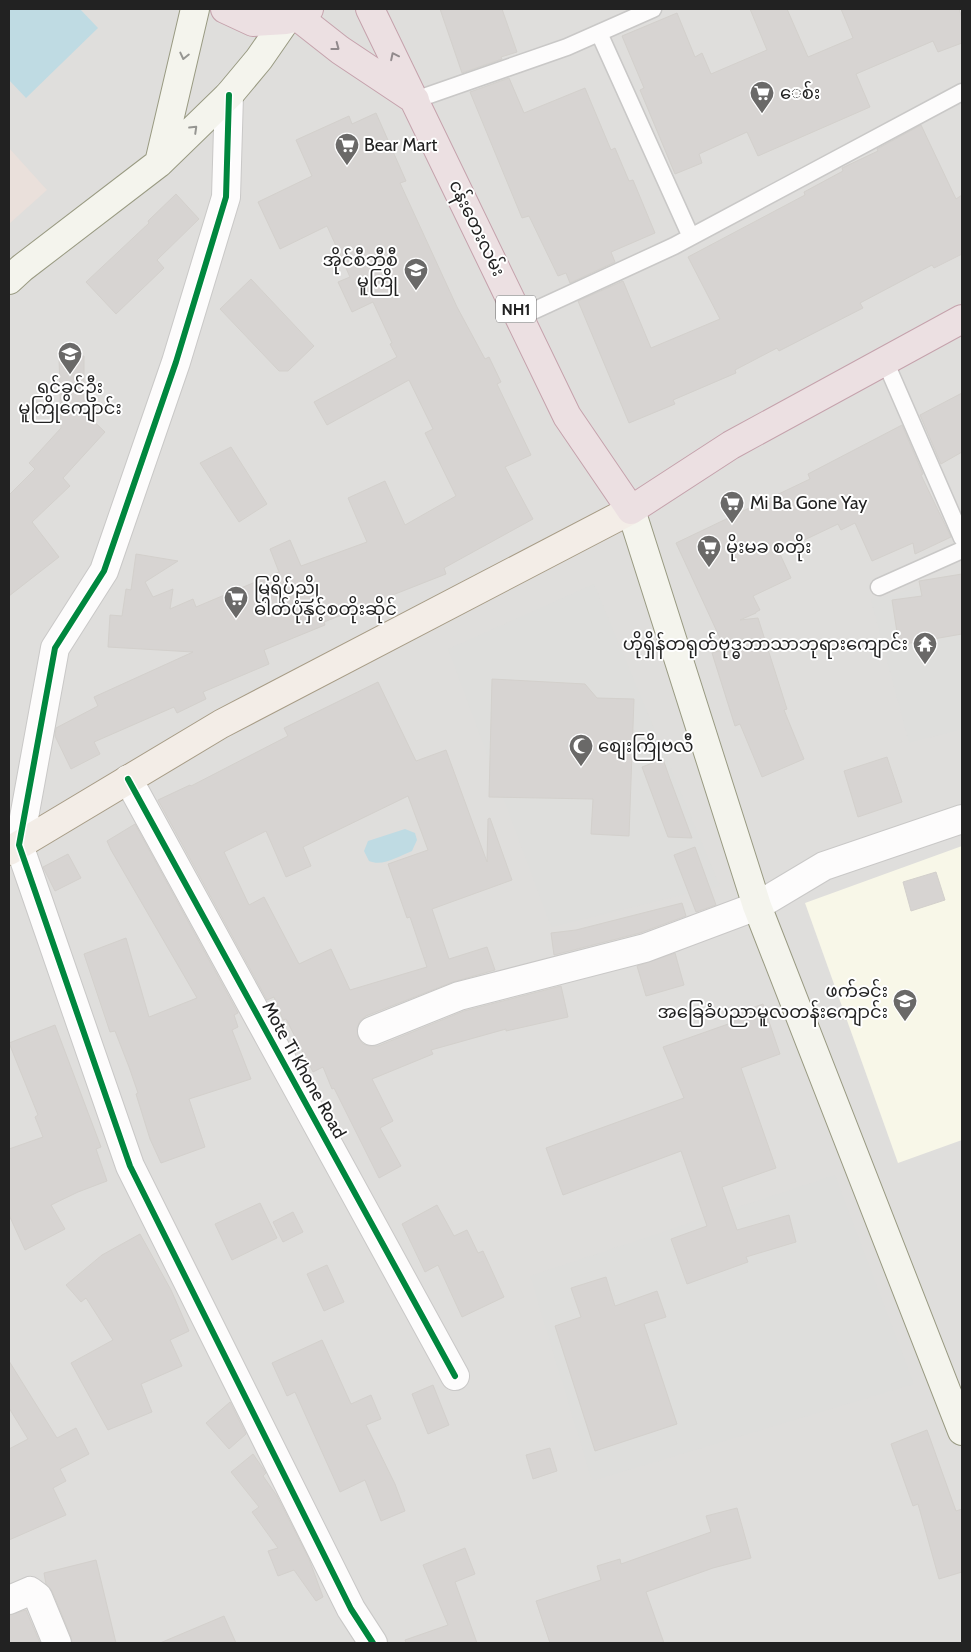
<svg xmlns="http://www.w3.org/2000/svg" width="971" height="1652" font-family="Cabin,'Noto Sans Myanmar',sans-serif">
	<rect width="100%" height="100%" fill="#f0eeeb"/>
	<path fill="#dfdedc" d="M9,9H962V1643H9Z"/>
	<path fill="#f8f7e8" d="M962,846V1140L898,1163L805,903Z"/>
	<path fill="#dededc" d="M962,576V729L909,743L871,600Z
		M594,584L720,886L551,927L448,649Z
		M835,1175L914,1384L592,1481L530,1276Z"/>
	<path fill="#eae0db" d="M9,148L47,190L9,224Z"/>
	<path fill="#bfdbe3" d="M9,9H80L98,28L26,98L9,80Z
		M405,829L415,833L417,840L412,851C399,856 383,867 369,861L364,851L368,841Z"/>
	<path fill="#d7d4d2" stroke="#d3d0cc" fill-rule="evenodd" d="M440,9H502L517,52L501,57L502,59L462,73Z
		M750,9H787L808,57L853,38L841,9H959L962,18V43L938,52L933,41L856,74L870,107L758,156L747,132L699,154L702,163L675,174L640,90L644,88L622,36L677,13L695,57L702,53L711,74L767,50Z
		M509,78L524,113L585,88L611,150L615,148L629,181L633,180L655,233L611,252L615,262L570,283L566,273L558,276L529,216L522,218L470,92Z
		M376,113L406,181L400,183L457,307L485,359L489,357L501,382L497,384L531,455L505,467L533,519L444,568L446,574L324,622L325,625L264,650L269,664L203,692L206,699L177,713L174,707L94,742L100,754L71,769L55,736L56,728L98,706L94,697L193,652L108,647L110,615L122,616L126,589L131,590L136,554L178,561L145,582L153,597L173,589L170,609L193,599L196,607L279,572L270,549L290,540L301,566L367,542L348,498L385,481L405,525L456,496L425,433L433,429L409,380L327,425L314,402L397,357L390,344L392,343L373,302L352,312L338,282L350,277L327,226L280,249L258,202L312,176L296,140L349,116L352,124Z
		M921,125L956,199L962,195V254L934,268L932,265L860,303L863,308L779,351L777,348L735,370L736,373L673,400L675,404L629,423L578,301L623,281L651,348L720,319L688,257L805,195L804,192L843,171L842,168L878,151L877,149Z
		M176,194L199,219L157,260L164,268L116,314L86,282L149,223L148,221Z
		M251,279L314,346L288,371H279L220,309Z
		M59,356H84V412L105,432L63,478L70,486L32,522L59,557L9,596V492L10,494L35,469L29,463L61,428Z
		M962,393V452L941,464L920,415Z
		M902,425L923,474L921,475L951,537L915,554L913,543L872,561L855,523L841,530L838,524L779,552L791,578L753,596L760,610L756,612V613L740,620L758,618L787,709L784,710L804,759L762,777L740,724L735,726L712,653L725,649L676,543L810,479L808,474Z
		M231,447L267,504L239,522L200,463Z
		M962,574V634L899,645L892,600L922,596L919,581Z
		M492,679L585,684L597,698L634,699L629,836L591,834L593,799L489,797Z
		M378,682L416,761L446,750L487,862L488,819L490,818L512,880L432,909L449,959L487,947L495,970L453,982L366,1016L360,1021L357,1028L358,1037L363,1044L369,1046H378L464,1011L561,986L568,1017L506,1031V1029L431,1050L433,1054L372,1079L393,1121L380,1128L401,1166L379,1178L334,1088L332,1089L323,1067L313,1072L286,1019L283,1020L274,997L267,1000L158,800L190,785L191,786L288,736L284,728ZM408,796L428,850L388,864L407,918L410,917L427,967L350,990L331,949L299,964L264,897L249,905L224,852L266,831L286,877L311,866L303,847Z
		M887,757L902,802L858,817L844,771Z
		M663,759L670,779L692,838L668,837L642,767Z
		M135,824L238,1013L234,1015L238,1027L232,1030L251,1079L189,1099L205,1147L161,1163L150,1139L136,1094L138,1093L129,1067L115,1031L110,1032L84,954L126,938L149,1017L197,998L111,850L107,841Z
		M695,847L716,905L696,912L674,855Z
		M68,854L81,878L55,891L43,867Z
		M936,872L945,900L911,911L903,882Z
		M682,903L686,916L640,933L554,955L551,933L576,930Z
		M675,953L684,985L646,996L637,966Z
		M763,1004L780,1054L741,1068L776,1168L722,1187L737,1230L789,1215L796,1242L746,1257L748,1262L687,1284L671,1239L707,1226L681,1151L563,1195L546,1148L684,1098L663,1047L731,1023L729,1016Z
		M55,1025L101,1147L96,1149L107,1181L78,1192L51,1205L65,1229L25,1250L9,1215V1149L43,1137L35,1117L38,1115L9,1043Z
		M260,1203L277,1238L232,1260L215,1224Z
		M437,1205L454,1236L467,1230L478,1253L483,1251L504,1297L462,1317L438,1265L425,1272L402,1224Z
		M293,1212L303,1232L283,1242L273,1222Z
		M140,1234L171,1290L189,1331L170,1340L182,1366L141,1384L152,1412L108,1430L71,1363L113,1340L86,1298L81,1302L66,1285L102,1255Z
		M327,1265L344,1302L324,1311L307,1274Z
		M606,1277L615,1306L657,1291L666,1317L644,1324L677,1424L595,1451L555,1326L581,1317L571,1288Z
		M322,1340L351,1404L371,1395L381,1419L366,1425L395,1484L405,1511L381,1521L365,1480L340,1492L295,1392L287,1396L272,1363Z
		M9,1361L57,1438L76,1428L89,1454L60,1469L66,1481L53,1488L66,1515L9,1540V1449L28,1439L9,1408Z
		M433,1385L449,1425L428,1434L412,1394Z
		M230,1402L246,1434L229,1449L206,1423Z
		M927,1430L956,1511L962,1509V1572L939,1579L918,1504L913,1506L891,1444Z
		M550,1448L557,1471L533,1479L526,1455Z
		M253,1454L262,1467L266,1473L263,1476L277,1496L309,1559L323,1597L316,1601L294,1570L278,1576L268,1551L278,1548L252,1512L259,1507L231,1472Z
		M737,1508L751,1558L713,1568L646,1592L664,1643H550L536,1601L601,1580L597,1566L620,1559L621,1564L711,1532L706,1516Z
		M465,1548L475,1574L455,1582L477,1643H406L405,1640L448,1625L423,1565Z
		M96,1560L116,1643H72L71,1637L52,1591L46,1584L44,1573Z
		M26,1610L40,1643H9V1615Z
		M224,1616L236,1643H160Z"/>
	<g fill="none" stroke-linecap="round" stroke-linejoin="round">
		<defs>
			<path id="lane" d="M599,33L691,237
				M415,100L567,47L653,9
				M520,317L674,246L962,92
				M885,361L962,538
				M879,587L962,550"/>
			<path id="street" d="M229,95L226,197L176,362L104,571L55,648L19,845L130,1166L351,1609L373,1643
				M128,779L455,1376
				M372,1031L459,996L645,948L757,906L824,866L962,819
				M9,1600L30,1591L38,1597L57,1643"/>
			<path id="secondary" d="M159,163L195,9
				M9,280L22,268L159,163L229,95L259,59L286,20
				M631,510L757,906L962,1431"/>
			<path id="primary" d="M9,851L221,724L631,510"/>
			<path id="highway" d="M225,9L253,22L286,20L298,17L309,9
				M370,9L567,416L631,510L731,445L962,319
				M298,17L340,50L415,100"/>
		</defs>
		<use href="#lane" stroke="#c9c8c7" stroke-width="19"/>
		<use href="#street" stroke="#c9c8c7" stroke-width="30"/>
		<use href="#secondary" stroke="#999a82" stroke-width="30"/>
		<use href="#primary" stroke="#a79c86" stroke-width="30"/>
		<use href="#highway" stroke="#c5a2ac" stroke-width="30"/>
		<use href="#lane" stroke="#fdfcfc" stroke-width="16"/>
		<use href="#street" stroke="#fdfcfc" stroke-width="28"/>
		<use href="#secondary" stroke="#f4f4ed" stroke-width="28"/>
		<use href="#primary" stroke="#f3ede7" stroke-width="28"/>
		<use href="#highway" stroke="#ece0e2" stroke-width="28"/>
		<defs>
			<path id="cycleway" d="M229,95L226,197L176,362L104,571L55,648L19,845L130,1166L351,1609L373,1643
				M128,779L455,1376"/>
		</defs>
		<use href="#cycleway" stroke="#fff" stroke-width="9"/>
		<use href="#cycleway" stroke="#00873e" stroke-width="6"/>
	</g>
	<defs><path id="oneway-chevron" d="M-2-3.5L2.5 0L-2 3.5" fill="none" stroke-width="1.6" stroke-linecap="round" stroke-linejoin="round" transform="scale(1.25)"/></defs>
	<g stroke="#918a8c">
		<use href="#oneway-chevron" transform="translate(336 47) rotate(37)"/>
		<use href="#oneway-chevron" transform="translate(394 56) rotate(-116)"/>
	</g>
	<g stroke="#969692">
		<use href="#oneway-chevron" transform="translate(184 56) rotate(103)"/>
		<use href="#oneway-chevron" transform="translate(194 129) rotate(-44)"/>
	</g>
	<defs>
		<symbol id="supermarket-pin" viewBox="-11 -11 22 30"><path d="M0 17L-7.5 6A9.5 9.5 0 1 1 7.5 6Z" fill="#6a6968" stroke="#fff"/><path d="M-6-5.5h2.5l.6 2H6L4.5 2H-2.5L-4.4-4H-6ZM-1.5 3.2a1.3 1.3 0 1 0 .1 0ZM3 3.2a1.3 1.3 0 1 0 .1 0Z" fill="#fff"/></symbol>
		<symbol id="school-pin" viewBox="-11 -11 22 30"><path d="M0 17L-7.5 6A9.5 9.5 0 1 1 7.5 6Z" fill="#6a6968" stroke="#fff"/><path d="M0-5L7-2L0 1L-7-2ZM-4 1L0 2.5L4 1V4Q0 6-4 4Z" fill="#fff"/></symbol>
		<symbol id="temple-pin" viewBox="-11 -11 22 30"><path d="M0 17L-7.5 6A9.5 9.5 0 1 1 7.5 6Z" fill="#6a6968" stroke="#fff"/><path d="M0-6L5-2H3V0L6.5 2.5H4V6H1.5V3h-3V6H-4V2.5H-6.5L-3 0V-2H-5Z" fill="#fff"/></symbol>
		<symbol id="mosque-pin" viewBox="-11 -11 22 30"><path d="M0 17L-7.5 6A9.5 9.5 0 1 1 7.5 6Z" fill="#6a6968" stroke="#fff"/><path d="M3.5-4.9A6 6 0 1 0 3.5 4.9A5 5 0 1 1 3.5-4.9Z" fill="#fff"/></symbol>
	</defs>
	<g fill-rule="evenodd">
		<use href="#supermarket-pin" x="748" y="79" width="28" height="38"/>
		<use href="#supermarket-pin" x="333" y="131" width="28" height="38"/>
		<use href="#school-pin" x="402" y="256" width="28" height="38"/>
		<use href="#school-pin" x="56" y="340" width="28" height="38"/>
		<use href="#supermarket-pin" x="718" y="489" width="28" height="38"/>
		<use href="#supermarket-pin" x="695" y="533" width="28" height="38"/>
		<use href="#supermarket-pin" x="222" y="584" width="28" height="38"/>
		<use href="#temple-pin" x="911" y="630" width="28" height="38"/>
		<use href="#mosque-pin" x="567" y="732" width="28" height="38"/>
		<use href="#school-pin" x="891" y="987" width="28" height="38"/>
	</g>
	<g text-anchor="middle" stroke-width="4" stroke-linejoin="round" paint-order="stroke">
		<rect fill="#fff" stroke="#646464" stroke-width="1" x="496" y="295.5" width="40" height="27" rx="4"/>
		<g font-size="16" font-weight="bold" fill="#222">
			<text x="516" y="315">NH1</text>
		</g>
		<g font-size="18" fill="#222" stroke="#fff" text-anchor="start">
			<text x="780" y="99">ေစ်း</text>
			<text x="364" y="151">Bear Mart</text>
			<text x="398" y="266" text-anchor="end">အိုင်စီဘီစီ<tspan x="398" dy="21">မူကြို</tspan></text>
			<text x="70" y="393" text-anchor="middle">ရင်ခွင်ဦး<tspan x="70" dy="21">မူကြိုကျောင်း</tspan></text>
			<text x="750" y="509">Mi Ba Gone Yay</text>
			<text x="726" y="553">မိုးမခ စတိုး</text>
			<text x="254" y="594">မြရိပ်ညို<tspan x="254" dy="21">ဓါတ်ပုံနှင့်စတိုးဆိုင်</tspan></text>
			<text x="908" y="650" text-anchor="end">ဟိုရှိန်တရုတ်ဗုဒ္ဓဘာသာဘုရားကျောင်း</text>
			<text x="598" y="752">စျေးကြိုဗလီ</text>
			<text x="888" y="997" text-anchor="end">ဖက်ခင်း<tspan x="888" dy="21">အခြေခံပညာမူလတန်းကျောင်း</tspan></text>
		</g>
		<g font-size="18" fill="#222" stroke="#fff">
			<text transform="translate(477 228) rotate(64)" y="6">ငန်းတေးလမ်း</text>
			<text transform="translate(304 1070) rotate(61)" y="6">Mote Ti Khone Road</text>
		</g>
	</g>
	<rect width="971" height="1652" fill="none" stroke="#222222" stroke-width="20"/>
</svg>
